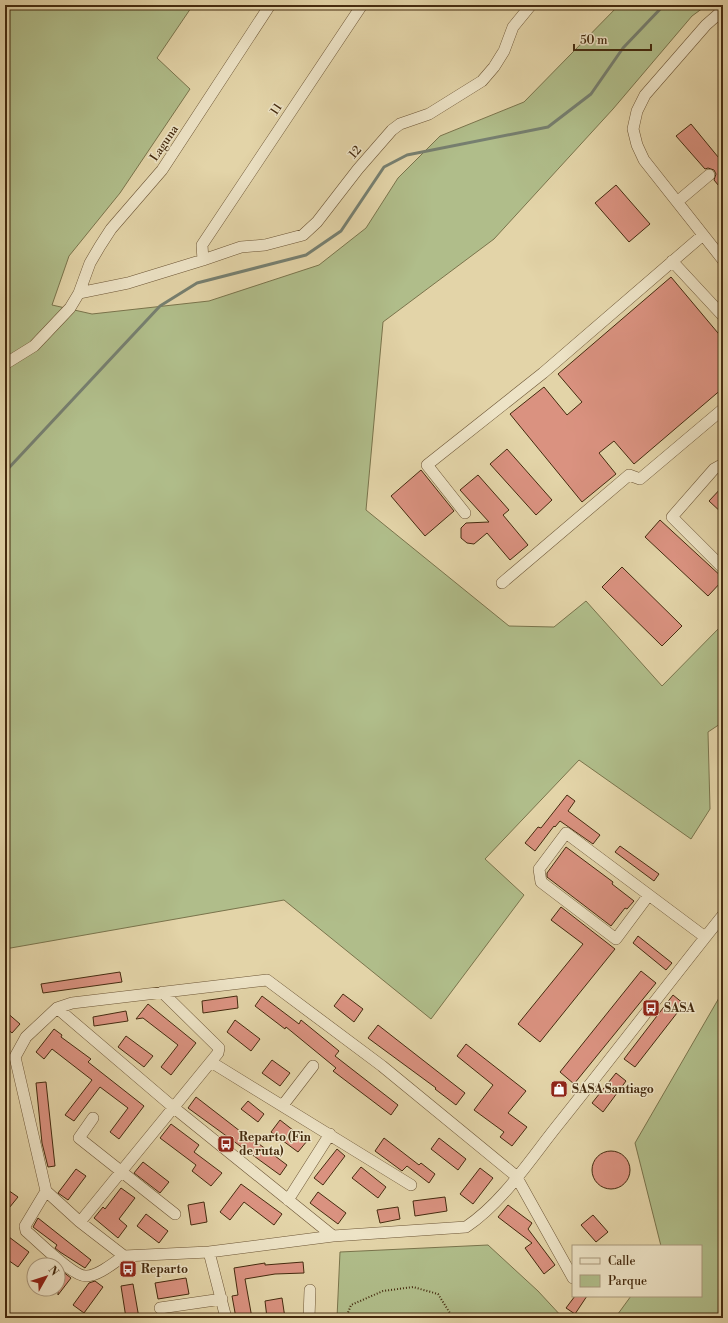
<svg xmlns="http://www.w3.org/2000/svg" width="728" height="1323" font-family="'Libre Bodoni',serif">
	<rect width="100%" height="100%" fill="#e3d4a8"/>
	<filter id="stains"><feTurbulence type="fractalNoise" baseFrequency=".005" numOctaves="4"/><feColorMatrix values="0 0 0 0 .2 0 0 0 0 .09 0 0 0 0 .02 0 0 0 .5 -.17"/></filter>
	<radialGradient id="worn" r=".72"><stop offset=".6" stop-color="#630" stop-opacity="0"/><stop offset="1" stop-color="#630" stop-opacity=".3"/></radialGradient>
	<path fill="#b0bd8a" stroke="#7a744c" d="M5,5H193L157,58L190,89L120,193L69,256L52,305L92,314L209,301L319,265L366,228L398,178L440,136L524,102L619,5H707L692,16L613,109L494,239L383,322L366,510L509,626L554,627L586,601L662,686L723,624V722L708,732L710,809L691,839L579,760L485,859L524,895L431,1019L284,900L5,949Z
		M723,991V1318H615L631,1296H701V1246H661L635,1143Z
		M488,1245L538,1291L563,1318H337L340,1252Z"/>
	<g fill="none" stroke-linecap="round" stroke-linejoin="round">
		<path stroke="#767f70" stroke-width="3" d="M5,472L160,306L197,283L306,255L341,231L384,167L407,155L548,127L591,94L623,48L664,5"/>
	</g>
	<path fill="#da9280" stroke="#452b0f" d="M691,124L723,163V191L714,180L716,174L714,170L708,168L705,169L676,136Z
		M616,185L650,224L629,242L595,203Z
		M671,277L723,339V388L634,464L614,441L599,453L616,474L582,502L510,414L544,387L567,415L582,402L558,374Z
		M507,449L552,500L536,515L490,464Z
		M421,470L454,511L425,536L391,496Z
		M478,475L509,510L503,515L528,545L510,560L487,533L474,544L467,543L461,538V528L466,523L489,522L460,490Z
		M723,486V514L709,501Z
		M660,520L723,578V580L708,596L645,537Z
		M622,567L682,626L662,646L602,587Z
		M567,795L575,801L568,811L600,835L593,844L560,821L555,827L554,826L535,851L525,843L538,827L541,828Z
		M620,846L659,874L654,881L615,852Z
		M566,847L613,882L612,884L634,901L627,909L625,908L611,926L547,877V873Z
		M561,907L615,949L540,1042L518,1024L583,944L551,920Z
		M638,936L672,963L666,970L633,943Z
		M641,971L656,983L574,1084L560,1072Z
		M120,972L122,982L43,993L41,984Z
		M343,994L363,1009L354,1022L334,1006Z
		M673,995L684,1004L635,1067L624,1059Z
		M237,996L238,1008L203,1013L202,1001Z
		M262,996L299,1024L301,1020L339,1051L335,1056L398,1105L391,1115L333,1071L336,1068L286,1027L285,1029L255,1006Z
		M148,1004L196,1043L171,1075L161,1067L178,1045L143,1018L136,1019Z
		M5,1011L20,1024L12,1033L5,1027Z
		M126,1011L128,1021L94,1026L93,1017Z
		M235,1020L260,1039L251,1051L227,1032Z
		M378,1025L465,1093L456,1105L435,1089L436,1088L368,1038Z
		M54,1029L62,1035L61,1037L91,1059L88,1062L144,1106L119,1139L110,1132L128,1108L100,1087L74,1121L65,1115L92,1080L52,1049L44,1059L36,1052Z
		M126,1036L153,1056L144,1067L118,1047Z
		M466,1044L526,1091L508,1113L527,1127L512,1146L500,1137L504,1132L474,1110L493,1085L457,1056Z
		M272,1060L290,1073L280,1086L262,1073Z
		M616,1073L626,1081L603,1112L592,1103Z
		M46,1082L55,1166L48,1167L42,1143L36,1083Z
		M196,1097L258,1145L259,1144L287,1165L280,1175L188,1108Z
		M248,1101L264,1114L258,1122L241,1109Z
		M280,1120L307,1141L298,1152L271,1132Z
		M171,1124L199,1145L194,1152L222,1173L211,1186L192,1171L196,1165L160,1138Z
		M384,1138L419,1165L421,1163L435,1174L429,1183L407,1166L402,1171L375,1151Z
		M439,1138L466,1159L458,1170L431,1149Z
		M337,1149L345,1156L323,1185L314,1178Z
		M592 1170a19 19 0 1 1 38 0a19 19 0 1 1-38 0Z
		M143,1162L169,1182L160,1193L134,1173Z
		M361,1167L386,1187L378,1198L352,1178Z
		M480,1168L493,1178L473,1204L460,1194Z
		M76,1169L86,1176L68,1200L58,1193Z
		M241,1184L282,1214L274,1225L244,1202L230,1220L220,1212Z
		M5,1188L18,1197L5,1213Z
		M121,1188L135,1198L119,1219L127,1226L118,1238L94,1218L103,1207L105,1209Z
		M318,1192L346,1213L338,1224L310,1203Z
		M445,1197L447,1211L415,1216L413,1201Z
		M204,1202L207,1222L191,1225L188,1205Z
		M508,1205L532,1223L528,1229L555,1265L544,1274L525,1248L532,1243L498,1217Z
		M398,1207L400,1219L380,1223L377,1210Z
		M146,1214L168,1231L159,1243L137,1226Z
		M593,1215L608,1232L596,1242L581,1225Z
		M38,1218L91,1260L85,1268L60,1252L55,1248L57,1245L33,1227Z
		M5,1234L29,1252L18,1267L5,1258Z
		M303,1262L304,1273L275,1274L245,1279L252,1318H236L232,1296L238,1295L234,1268L265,1263V1265Z
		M58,1268L71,1278L58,1295Z
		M186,1278L189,1294L158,1299L155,1283Z
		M95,1281L103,1287L84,1313L73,1305L89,1283Z
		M133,1284L139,1318H126L121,1286Z
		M575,1296H587L575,1314L566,1308Z
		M282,1298L285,1318H267L265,1301Z"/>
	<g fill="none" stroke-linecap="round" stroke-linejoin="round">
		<defs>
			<path id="minor" d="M362,5L202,245L203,260L241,247L265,245L303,235L317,222L358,169L392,130L400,124L429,114L482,81L494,67L504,51L513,27L531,5
				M723,10L706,25L645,95L637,111L633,129L637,145L644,160L723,260
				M677,202L709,175
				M672,261L723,316
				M79,293L128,283L203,260
				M5,364L34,346L70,308L79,293L90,263L100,246L111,229L162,170L270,5
				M723,464L714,469L672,517L723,568
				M465,513L427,465L543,373L703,235
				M502,583L629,475L640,479L723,409
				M648,896L616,939L541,882L539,869L566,833L705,937
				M57,1008L173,1107L333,1236
				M211,1062L411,1185
				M283,1105L313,1066
				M93,1118L79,1138L175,1214
				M46,1191L25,1226L26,1231C37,1240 74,1278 87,1276C100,1275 113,1263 124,1256
				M288,1200L330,1134
				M80,1222L218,1053L219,1048L162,992
				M209,1252L226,1318
				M573,1278L516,1176L382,1066L267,980L72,1003L57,1008L26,1037L15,1057L46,1191L80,1222L124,1256L209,1252L333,1236L466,1227C503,1202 529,1161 557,1126C613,1056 667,985 723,915
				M160,1308L222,1299
				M309,1318L310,1290"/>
		</defs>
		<use href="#minor" stroke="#6c5535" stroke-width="12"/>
		<path stroke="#452b0f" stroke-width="2" stroke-dasharray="1 2" stroke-linecap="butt" d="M346,1318L351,1305L383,1291L413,1287L438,1294L453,1318"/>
		<use href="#minor" stroke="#ede3c6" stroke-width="11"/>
	</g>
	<defs>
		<symbol id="bus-square" viewBox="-11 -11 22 22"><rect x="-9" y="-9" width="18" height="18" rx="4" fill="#8f2418" stroke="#ede3c6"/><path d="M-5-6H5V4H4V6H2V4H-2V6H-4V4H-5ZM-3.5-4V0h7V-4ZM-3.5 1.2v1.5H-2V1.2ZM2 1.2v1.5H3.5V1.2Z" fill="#fff"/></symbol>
		<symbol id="shop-square" viewBox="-11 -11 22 22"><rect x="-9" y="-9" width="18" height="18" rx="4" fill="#8f2418" stroke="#ede3c6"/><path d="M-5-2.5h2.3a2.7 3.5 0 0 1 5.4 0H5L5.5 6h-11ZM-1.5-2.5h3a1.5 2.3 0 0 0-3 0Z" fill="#fff"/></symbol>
	</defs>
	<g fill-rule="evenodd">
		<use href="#bus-square" x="641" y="998" width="20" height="20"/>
		<use href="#shop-square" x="549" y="1079" width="20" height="20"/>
		<use href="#bus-square" x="216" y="1134" width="20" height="20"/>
		<use href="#bus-square" x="118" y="1259" width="20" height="20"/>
	</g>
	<g text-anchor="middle" stroke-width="3" stroke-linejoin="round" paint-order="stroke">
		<g font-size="12" fill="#452b0f" stroke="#ede3c6">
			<text transform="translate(276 109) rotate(-56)" y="4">11</text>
			<text transform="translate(164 143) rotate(-56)" y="4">Laguna</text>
			<text transform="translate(355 152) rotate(-49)" y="4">12</text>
		</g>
		<g font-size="12" font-weight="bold" fill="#452b0f" stroke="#ede3c6" text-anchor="start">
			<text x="664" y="1012">SASA</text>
			<text x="572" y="1093">SASA Santiago</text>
			<text x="239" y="1141">Reparto (Fin<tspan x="239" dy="14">de ruta)</tspan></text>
			<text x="141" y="1273">Reparto</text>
		</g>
	</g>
	<rect width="728" height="1323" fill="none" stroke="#e3d4a8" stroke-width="20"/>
	<rect x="6" y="6" width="716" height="1311" fill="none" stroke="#452b0f" stroke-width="2"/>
	<rect x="10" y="10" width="708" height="1303" fill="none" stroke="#452b0f"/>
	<rect x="572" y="1245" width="130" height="52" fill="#ede3c6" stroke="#aa997d"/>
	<rect x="580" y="1258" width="20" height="6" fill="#ede3c6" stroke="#aa997d"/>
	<text x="608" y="1265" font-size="12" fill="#452b0f">Calle</text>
	<rect x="580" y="1275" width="20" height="12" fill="#b0bd8a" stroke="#aa997d"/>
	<text x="608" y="1285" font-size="12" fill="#452b0f">Parque</text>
	<g transform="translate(46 1277) rotate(51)"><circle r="19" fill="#ede3c6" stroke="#aa997d"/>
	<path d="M0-3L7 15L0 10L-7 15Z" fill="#8f2418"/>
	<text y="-6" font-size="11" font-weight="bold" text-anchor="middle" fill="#452b0f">N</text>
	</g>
	<path d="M574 44v6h77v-6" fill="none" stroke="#452b0f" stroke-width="2"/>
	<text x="580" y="44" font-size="12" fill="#452b0f" stroke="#ede3c6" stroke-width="3" paint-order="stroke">50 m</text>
	<rect width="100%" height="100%" filter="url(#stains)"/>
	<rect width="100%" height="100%" fill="url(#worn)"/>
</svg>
